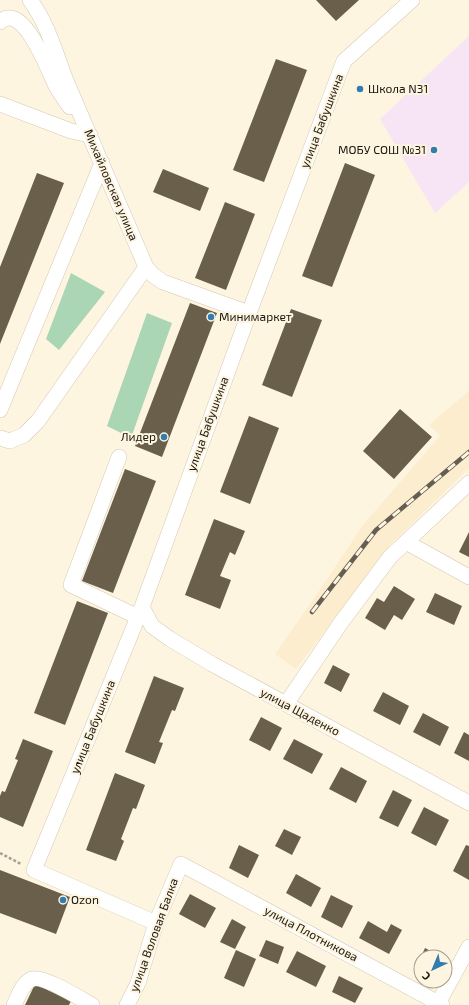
<svg xmlns="http://www.w3.org/2000/svg" width="469" height="1005" font-family="'Exo 2',sans-serif">
	<rect width="100%" height="100%" fill="#fef5e1"/>
	<path fill="#fcedce" d="M469,391V468L389,546L296,669L275,654L322,587L363,525L440,436L429,425Z"/>
	<path fill="#f7e5f6" d="M469,36V182L435,213L380,119Z"/>
	<path fill="#aad6b5" d="M71,273L105,292L59,350L46,339Z
		M147,313L172,323L131,438L107,426Z"/>
	<path fill="#695f4a" d="M316,0H359L336,21Z
		M276,59L307,70L264,182L233,170Z
		M345,163L375,175L332,287L302,276Z
		M163,169L209,188L200,211L153,192Z
		M37,173L64,183L0,344V267Z
		M225,202L255,214L226,290L195,278Z
		M190,303L217,313L162,457L135,446Z
		M291,309L322,320L292,397L262,385Z
		M400,409L432,437L394,479L363,451Z
		M249,416L279,428L250,504L220,492Z
		M125,469L156,481L113,593L82,581Z
		M214,519L245,531L235,555L230,552L220,576L231,580L220,609L185,595Z
		M469,532V557L459,552Z
		M394,586L415,599L402,620L394,615L385,630L365,618L377,598L384,602Z
		M435,593L462,606L454,625L426,612Z
		M77,601L108,613L65,725L34,713Z
		M333,665L350,674L341,692L324,683Z
		M154,676L184,688L175,711L172,710L159,742L163,743L155,764L125,752Z
		M383,692L409,706L400,725L373,711Z
		M423,713L449,727L440,746L413,732Z
		M261,717L282,728L270,751L249,740Z
		M464,732L469,735V761L454,753Z
		M23,739L53,751L23,827L0,817V796L2,791L5,792L18,760L15,759Z
		M294,739L323,754L312,774L283,759Z
		M341,767L367,781L356,803L329,789Z
		M115,773L145,785L136,809L133,808L121,839L124,841L116,861L86,850Z
		M393,790L412,800L398,827L379,818Z
		M424,807L449,820L436,846L411,833Z
		M284,829L301,837L292,855L275,846Z
		M239,845L259,855L248,878L229,868Z
		M466,845L469,846V880L453,871Z
		M0,870L70,897L56,934L0,913Z
		M296,874L321,888L311,907L286,893Z
		M190,894L216,908L205,928L179,914Z
		M331,895L353,906L342,928L321,917Z
		M232,919L246,927L235,949L220,942Z
		M368,921L387,932L391,924L402,930L389,954L359,938Z
		M266,940L284,947L278,964L259,956Z
		M425,948L442,957H421Z
		M236,950L256,959L244,987L224,978Z
		M297,951L326,966L316,987L286,972Z
		M421,957V971L416,968Z
		M339,976L363,988L355,1003L332,992Z
		M35,984L71,1001L69,1005H25Z"/>
	<g fill="none" stroke-linecap="round" stroke-linejoin="round">
		<defs>
			<path id="minor" d="M30,0C48,24 56,55 67,83C93,144 120,205 146,267L153,275L163,282L249,313
				M0,22C23,0 49,72 56,86C60,93 65,100 70,107
				M0,104L71,131L90,135
				M0,410L102,163
				M0,438L10,441L24,435L38,421L146,267
				M119,457L71,585L138,617
				M406,542L469,577
				M142,607L152,626L170,639L212,664L469,803
				M286,704L340,624L390,557L469,483
				M156,923L34,870L142,607L249,313L344,61L412,0
				M14,1005C18,997 22,983 32,979C43,975 81,999 92,1005
				M127,1005L138,983L156,923L181,864L442,1005
				M437,1005L469,947"/>
		</defs>
		<use href="#minor" stroke="#d4c9b1" stroke-width="16"/>
		<path stroke="#a7a090" stroke-width="2.5" stroke-dasharray="3 2" stroke-linecap="butt" d="M0,853L21,864"/>
		<use href="#minor" stroke="#fff" stroke-width="15"/>
		<defs>
			<path id="rail" d="M312,612L376,530L469,452"/>
		</defs>
		<use href="#rail" stroke="#655f53" stroke-width="4.5"/>
		<use href="#rail" stroke="#fef5e1" stroke-width="3" stroke-dasharray="9" stroke-linecap="butt"/>
	</g>
	<g fill="#327db0" stroke="#fef5e1" stroke-width="1.5">
		<circle cx="360" cy="89" r="4"/>
		<circle cx="434" cy="150" r="4"/>
		<circle cx="211" cy="317" r="4"/>
		<circle cx="164" cy="437" r="4"/>
		<circle cx="63" cy="900" r="4"/>
	</g>
	<g text-anchor="middle" stroke-width="4" stroke-linejoin="round" paint-order="stroke">
		<g font-size="12" fill="#1b170e" stroke="#fef5e1" text-anchor="start">
			<text x="368" y="93">Школа N31</text>
			<text x="426" y="154" text-anchor="end">МОБУ СОШ №31</text>
			<text x="219" y="321">Минимаркет</text>
			<text x="156" y="441" text-anchor="end">Лидер</text>
			<text x="71" y="904">Ozon</text>
		</g>
		<g font-size="12" fill="#1b170e" stroke="#fef5e1">
			<text transform="translate(322 121) rotate(-69)" y="4">улица Бабушкина</text>
			<text transform="translate(111 185) rotate(67)" y="4">Михайловская улица</text>
			<text transform="translate(208 424) rotate(-70)" y="4">улица Бабушкина</text>
			<text transform="translate(300 712) rotate(28)" y="4">улица Щаденко</text>
			<text transform="translate(93 727) rotate(-68)" y="4">улица Бабушкина</text>
			<text transform="translate(311 934) rotate(28)" y="4">улица Плотникова</text>
			<text transform="translate(154 935) rotate(-70)" y="4">улица Воловая Балка</text>
		</g>
	</g>
	<g transform="translate(433 969) rotate(224)"><circle r="19" fill="#fef5e1" stroke="#a39c8d"/>
	<path d="M0-3L7 15L0 10L-7 15Z" fill="#327db0"/>
	<text y="-6" font-size="11" font-weight="bold" text-anchor="middle" fill="#1b170e">С</text>
	</g>
</svg>
